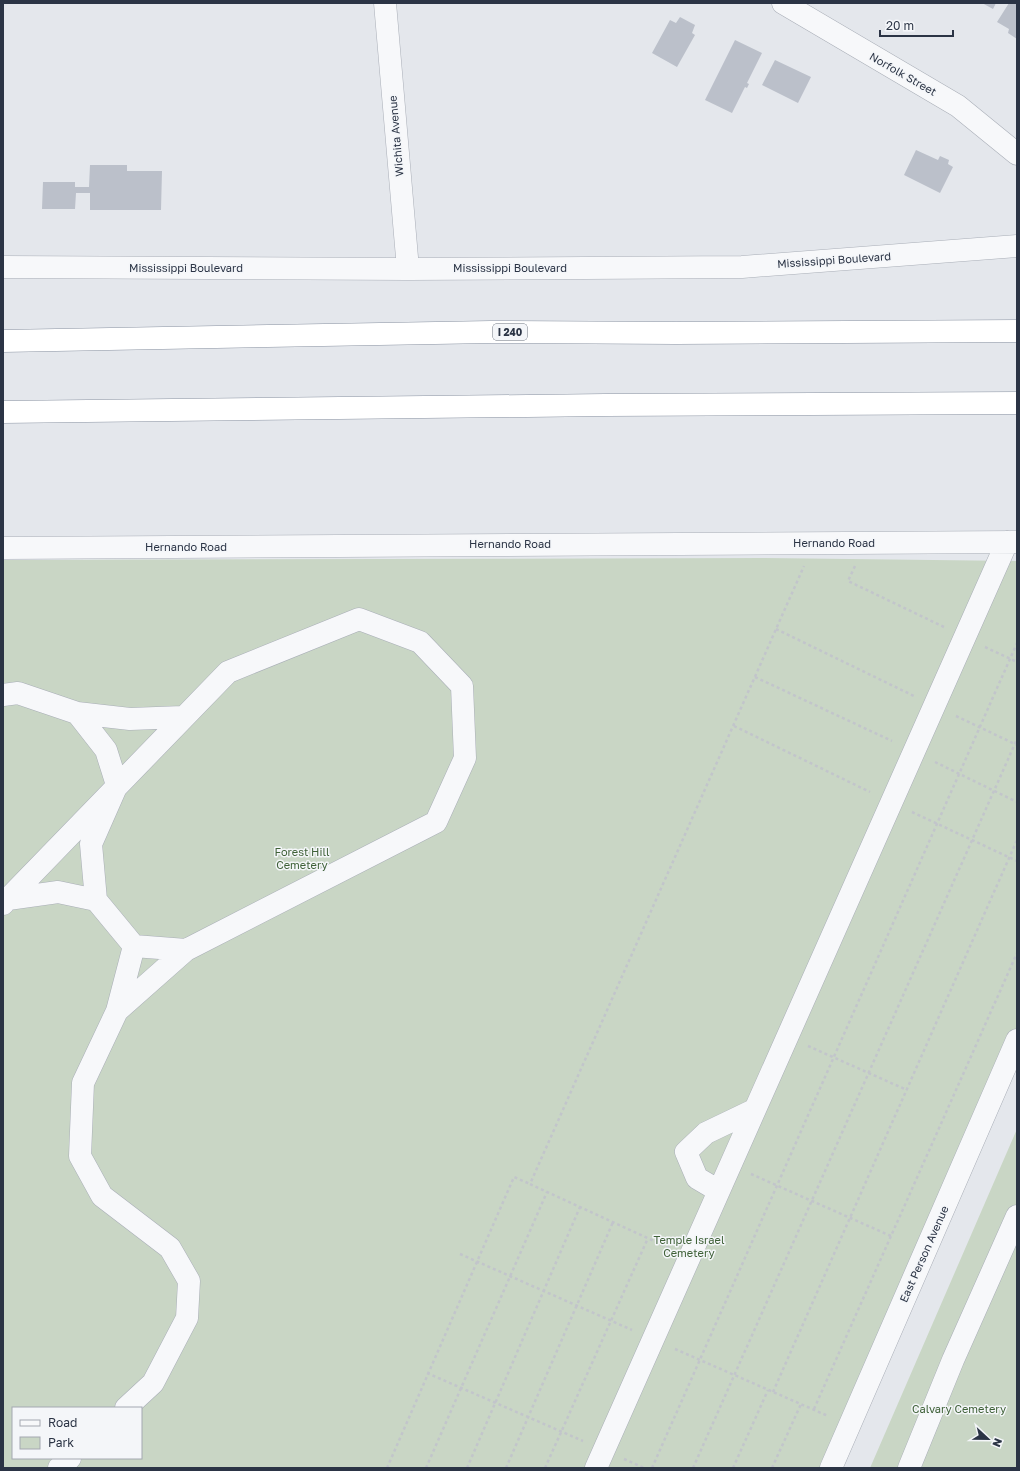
<svg xmlns="http://www.w3.org/2000/svg" width="1020" height="1471" font-family="'Golos Text',sans-serif">
	<rect width="100%" height="100%" fill="#e4e7ec"/>
	<path fill="#c9d6c5" fill-rule="evenodd" d="M765,558L1017,561V1036L824,1468H3V560ZM13,1408H141V1458H13Z
		M1017,1129V1468H870Z"/>
	<path fill="#bbc0ca" d="M982,3H996L993,9Z
		M1009,3H1017V39L1008,33L1009,29L997,22Z
		M680,17L695,25L692,33L695,35L677,67L652,53L670,20L676,23Z
		M735,40L762,53L747,83L749,84L747,88L745,87L732,113L705,100Z
		M775,60L811,77L798,103L762,85Z
		M916,150L938,160L940,156L949,160L948,164L953,167L940,193L904,175Z
		M90,165H127V171H162L161,210H90V193H76L75,209H42L43,182H75V187H89Z"/>
	<g fill="none" stroke-linecap="round" stroke-linejoin="round">
		<defs>
			<path id="minor" d="M385,3L408,269
				M783,3L958,106L1017,154
				M3,267L408,269L742,267L1017,246
				M3,548L1017,542
				M3,695L18,693L77,713L106,750L117,785L91,844L96,900
				M77,713L130,719L183,717
				M8,899L58,892L96,900L134,946L117,1011
				M3,904L228,672L359,619L420,642L462,686L465,758L436,822L186,950L117,1011L83,1083L80,1156L102,1196L170,1248L189,1281L187,1318L153,1383L126,1408
				M134,946L186,950
				M719,1191L697,1178L686,1152L706,1133L754,1110
				M59,1468L70,1458
				M596,1468L1007,542
				M831,1468L1017,1040
				M909,1468L953,1360L1017,1216"/>
			<path id="highway" d="M3,341L491,332L676,333L1017,331
				M3,412L605,405L1017,403"/>
		</defs>
		<use href="#minor" stroke="#a9aeb7" stroke-width="23"/>
		<use href="#highway" stroke="#8b94a3" stroke-width="23"/>
		<path stroke="#c2c5cb" stroke-width="2.5" stroke-dasharray="3 3" stroke-linecap="butt" d="M855,566L848,581L944,627
			M776,629L914,696
			M985,647L1017,662
			M755,677L892,741
			M956,716L1017,745
			M734,726L870,792
			M935,762L1017,802
			M912,812L1017,861
			M808,1046L907,1090
			M751,1174L891,1236
			M669,1248L530,1184L804,566
			M460,1254L632,1330
			M675,1349L828,1416
			M427,1373L583,1441
			M773,1392L1017,840
			M814,1409L1017,953
			M624,1459L644,1468
			M387,1468L514,1177L530,1184
			M426,1468L547,1192
			M467,1468L580,1207
			M506,1468L613,1222
			M545,1468L648,1238
			M652,1468L1017,643
			M693,1468L1017,739
			M733,1468L768,1390
			M772,1468L801,1404"/>
		<use href="#minor" stroke="#f7f8fa" stroke-width="22"/>
		<use href="#highway" stroke="#fff" stroke-width="22"/>
	</g>
	<g text-anchor="middle" stroke-width="3" stroke-linejoin="round" paint-order="stroke">
		<rect fill="#f4f6f9" stroke="#676e7b" stroke-width="1" x="493" y="324" width="34" height="16" rx="3"/>
		<g font-size="10" font-weight="bold" fill="#2b3445">
			<text x="510" y="336">I 240</text>
		</g>
		<g font-size="11" fill="#2b3445" stroke="#f4f6f9">
			<text transform="translate(903 74) rotate(30)" y="4">Norfolk Street</text>
			<text transform="translate(396 136) rotate(-95)" y="4">Wichita Avenue</text>
			<text transform="translate(834 260) rotate(-4)" y="4">Mississippi Boulevard</text>
			<text x="186" y="272">Mississippi Boulevard</text>
			<text x="510" y="272">Mississippi Boulevard</text>
			<text x="834" y="547">Hernando Road</text>
			<text x="510" y="548">Hernando Road</text>
			<text x="186" y="551">Hernando Road</text>
			<text transform="translate(924 1254) rotate(-66)" y="4">East Person Avenue</text>
		</g>
		<g font-size="11" fill="#3f6138" stroke="#f4f6f9">
			<text x="302" y="856">Forest Hill<tspan x="302" dy="13">Cemetery</tspan></text>
			<text x="689" y="1244">Temple Israel<tspan x="689" dy="13">Cemetery</tspan></text>
			<text x="959" y="1413">Calvary Cemetery</text>
		</g>
	</g>
	<rect width="1020" height="1471" fill="none" stroke="#2b3445" stroke-width="8"/>
	<rect x="12" y="1407" width="130" height="52" fill="#f4f6f9" stroke="#a4a8b1"/>
	<rect x="20" y="1420" width="20" height="6" fill="#f7f8fa" stroke="#a4a8b1"/>
	<text x="48" y="1427" font-size="12" fill="#2b3445">Road</text>
	<rect x="20" y="1437" width="20" height="12" fill="#c9d6c5" stroke="#a4a8b1"/>
	<text x="48" y="1447" font-size="12" fill="#2b3445">Park</text>
	<g transform="translate(988 1439) rotate(112)" stroke="#f4f6f9" stroke-width="3" paint-order="stroke">
	<path d="M0-3L7 15L0 10L-7 15Z" fill="#2b3445"/>
	<text y="-6" font-size="11" font-weight="bold" text-anchor="middle" fill="#2b3445">N</text>
	</g>
	<path d="M880 30v6h73v-6" fill="none" stroke="#2b3445" stroke-width="2"/>
	<text x="886" y="30" font-size="12" fill="#2b3445" stroke="#f4f6f9" stroke-width="3" paint-order="stroke">20 m</text>
</svg>
